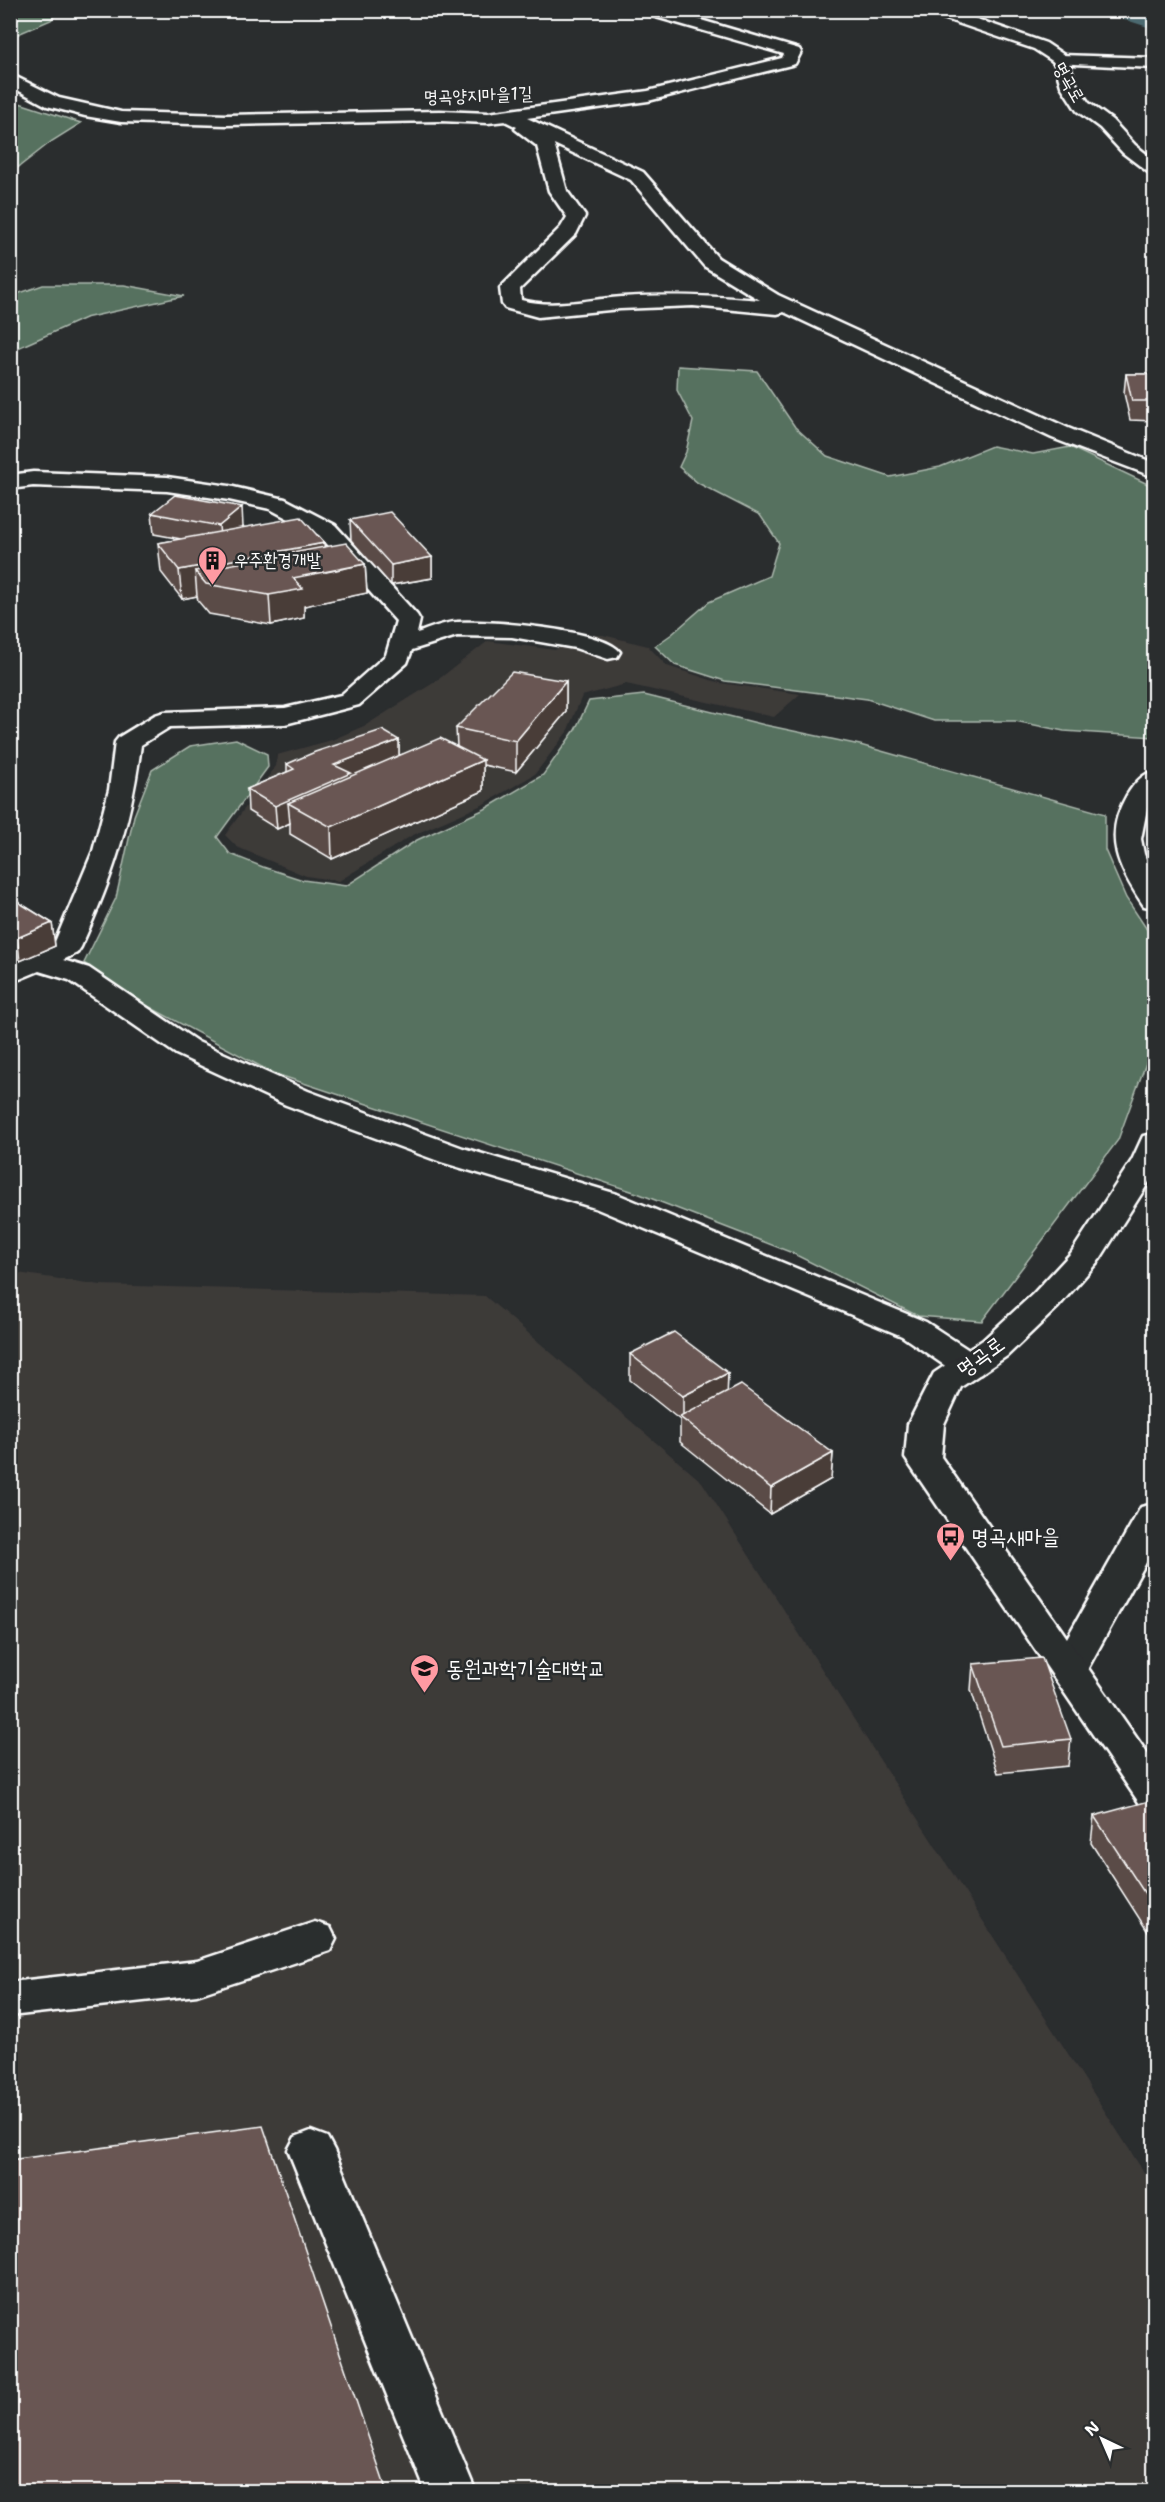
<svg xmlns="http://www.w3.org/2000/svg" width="1165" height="2502" font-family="'Shantell Sans','Poor Story',sans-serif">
	<rect width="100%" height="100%" fill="#2a2d2e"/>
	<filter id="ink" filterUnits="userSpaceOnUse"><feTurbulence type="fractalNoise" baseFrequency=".0167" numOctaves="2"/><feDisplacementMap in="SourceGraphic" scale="12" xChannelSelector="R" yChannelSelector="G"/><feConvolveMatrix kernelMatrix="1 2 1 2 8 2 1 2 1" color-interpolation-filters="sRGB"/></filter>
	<g filter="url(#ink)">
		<path fill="#3d3a39" d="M582,635H603L648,646L667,666L720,683L800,694L774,717L626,684L582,696L567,732L535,774L482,805L411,836L339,881L306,876L237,847L225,835L276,766L277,755L332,740L366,725L435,682L488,641L555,650Z
			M11,1272L101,1285L485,1296L702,1482L1154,2188V2491L11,2492Z"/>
		<path fill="#57715e" stroke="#abb8ae" stroke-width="1.5" d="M11,10H59V11L51,20L11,37Z
			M10,100L81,123L52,141L16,169L11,171Z
			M43,285H124L184,296L85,318L11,351V296Z
			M678,366L757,371L795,427L827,456L890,477L940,467L992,446L1033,454L1070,447L1154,487V737L1064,731L1015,721H934L867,699L725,681L675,665L655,646L672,634L709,602L769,576L779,543L760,515L698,483L679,467L686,452L693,421L677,390Z
			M644,695L765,725L860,745L1105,814V850L1126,898L1152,937L1150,1052L1118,1140L982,1321L918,1316L790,1252L637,1193L273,1073L142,1003L84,963L116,898L134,816L152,770L190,746L236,739L267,754L268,767L217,837L230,854L263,867L303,880L346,886L417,840L485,809L543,775L575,730L589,701Z"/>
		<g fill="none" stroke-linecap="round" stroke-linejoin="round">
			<path fill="#4c696f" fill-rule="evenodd" d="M1115,10H1154V29L1120,18Z"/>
			<defs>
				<path id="minor" d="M641,10H667L799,49L801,52L795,64L648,101L527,118L643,172L718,258L778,295L1068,428L1154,463V477L1052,438L784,312L777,314L693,306L620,309L538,317L505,308L502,304L500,288L561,227L567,217L549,191L537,146L515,129L517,127L505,121L488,123L440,121L227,125L121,122L85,116L47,106L10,86V74L59,98L121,112L227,115L440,111L488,113L648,91L782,58L784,54L642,13ZM554,144L631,180L704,266L760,300C712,296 670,294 622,297C589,299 554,309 521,300L520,289L576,234L585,216L567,191Z
					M1060,55L1154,58V68L1054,63L1052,60Z
					M33,472L167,477L229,486L285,499L335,525L417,615L420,620L417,633C429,629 444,622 457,622C486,620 604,629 620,652L617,657L608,659L575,648L512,637L457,636L412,650L407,663L359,705L285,724L170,727L141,745C131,822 113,877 81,947L77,953L63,960L89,968L198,1042L308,1091L463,1148L617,1194L926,1322L981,1358L986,1366L981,1374L969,1377L957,1374L902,1336L595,1208L441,1162L286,1105L176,1054L69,980L39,971L10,983V963L55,942L93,851L109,790L115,742L119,737L155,715L164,712L285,708L341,695L386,655L396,621L319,535L270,509L229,500L167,491L33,486L10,489V475Z
					M1154,1504V1548L1088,1668L1083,1678L1069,1682L1055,1678L1050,1668L1136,1516L1141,1507Z
					M315,1922L330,1927L336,1939L330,1951L197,1995L10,2016V1982L197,1961Z
					M311,2131L327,2137L334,2150L476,2492H426L288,2150L295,2137Z"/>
				<path id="major" d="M927,10H951L1046,43L1067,57L1077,86L1089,103L1112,120L1135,145L1154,160V173L1148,172L1123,153L1100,128L1077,111L1061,86L1054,62L1034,49L928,13Z
					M1154,771V795L1147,809L1141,839L1144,854L1154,879V908L1144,906C1119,869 1102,837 1127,795C1134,784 1142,774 1154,771Z
					M1154,1134V1174L1100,1259L1057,1308L1007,1356L961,1387L944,1424L941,1457L1154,1763V1808L1140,1804L905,1458L908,1424L934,1373L983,1340L1033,1294L1071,1253L1132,1160L1143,1136Z"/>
			</defs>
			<use href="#minor" stroke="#fff" stroke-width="5"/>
			<use href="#major" stroke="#fff" stroke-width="5"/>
			<use href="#minor" fill="#2a2d2e" fill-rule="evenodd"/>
			<use href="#major" fill="#2a2d2e" fill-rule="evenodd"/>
		</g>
		<path fill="#5a4b47" stroke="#fff" stroke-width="1.5" d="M1126,374H1155V421L1130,420L1124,393Z
			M152,513L243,527L324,543V547L365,564L367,593L304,606V618L271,625L209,614L198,601L197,596L182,599L161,572L158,543L181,539L154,534Z
			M350,520L432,557V578L391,585L351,540Z
			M566,681V712L516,772L483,765V791L332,859L290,834V823L277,829L248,811L247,789L287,772V764L399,740V755L457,746L456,728Z
			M10,897L52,923L55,946L20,961L10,955Z
			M630,1354L728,1373L727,1392L833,1453L831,1479L770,1514L680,1442V1420L630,1380Z
			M973,1664L1071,1739L1068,1766L998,1773L971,1690Z
			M1155,1809V1943L1091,1843L1094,1816Z"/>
		<path fill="#4a3d39" stroke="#fff" stroke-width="1.5" d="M242,507L243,527L221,546L219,526Z
			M324,543L326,572L365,564L367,593L304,606V618L271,625L269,595L195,571L197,596L182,599L179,570Z
			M432,557V578L391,585V565Z
			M566,681V712L516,772V741Z
			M399,740V762L288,803L290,823L277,829L275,806L334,765Z
			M483,760V791L332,859L331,827Z
			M52,923L55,946L20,961L17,938Z
			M728,1373L727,1399L683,1419V1396Z
			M833,1453L831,1479L770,1514L771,1488Z"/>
		<path fill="#695752" stroke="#fff" stroke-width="1.5" d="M1126,374H1155V401H1132Z
			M175,495L242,507L219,526L152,513Z
			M390,512L432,557L391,565L350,520Z
			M301,517L324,543L179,570L158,543Z
			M346,543L365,564L293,578L303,589L269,595L206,584L195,571Z
			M512,672L566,681L516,741L456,728Z
			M382,730L399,740L334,765L351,773L275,806L247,789L294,769L287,764L315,752Z
			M440,738L483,760L331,827L288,803Z
			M10,897L52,923L17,938L10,933Z
			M674,1332L728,1373L683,1396L630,1354Z
			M741,1385L833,1453L771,1488L680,1417Z
			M1042,1658L1071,1739L1001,1746L973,1664Z
			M1149,1801L1155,1809V1909L1094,1816Z
			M263,2126L387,2492H10V2160Z"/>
	</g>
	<defs>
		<symbol id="building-pin" viewBox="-11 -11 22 30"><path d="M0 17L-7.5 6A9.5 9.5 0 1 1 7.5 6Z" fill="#ff9aa2" stroke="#2a2d2e"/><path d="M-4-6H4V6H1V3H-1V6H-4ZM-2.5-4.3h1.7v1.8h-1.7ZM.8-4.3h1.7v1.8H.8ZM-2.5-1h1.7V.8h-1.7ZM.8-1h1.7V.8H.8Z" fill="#111"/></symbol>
		<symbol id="bus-pin" viewBox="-11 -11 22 30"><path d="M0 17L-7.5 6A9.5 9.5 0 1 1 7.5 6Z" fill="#ff9aa2" stroke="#2a2d2e"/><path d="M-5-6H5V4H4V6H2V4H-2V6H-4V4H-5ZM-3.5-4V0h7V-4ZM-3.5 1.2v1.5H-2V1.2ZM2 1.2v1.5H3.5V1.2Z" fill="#111"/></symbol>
		<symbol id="university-pin" viewBox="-11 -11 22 30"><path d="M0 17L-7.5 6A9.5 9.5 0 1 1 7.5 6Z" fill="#ff9aa2" stroke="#2a2d2e"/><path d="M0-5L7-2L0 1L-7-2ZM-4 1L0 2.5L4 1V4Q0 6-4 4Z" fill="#111"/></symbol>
	</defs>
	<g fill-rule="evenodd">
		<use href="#building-pin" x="196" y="544" width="33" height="45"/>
		<use href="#bus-pin" x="934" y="1520" width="33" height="45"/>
		<use href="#university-pin" x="408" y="1652" width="33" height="45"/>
	</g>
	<g text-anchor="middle" stroke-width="5" stroke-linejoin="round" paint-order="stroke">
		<g font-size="18" fill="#fff" stroke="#2a2d2e">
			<text transform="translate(1069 82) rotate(60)" y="6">명곡로</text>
			<text transform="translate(478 95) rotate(-2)" y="6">명곡양지마을1길</text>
		</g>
		<g font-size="18" fill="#fff" stroke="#2a2d2e" text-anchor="start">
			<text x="234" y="566">우주환경개발</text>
		</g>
		<g font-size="22" fill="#fff" stroke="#2a2d2e">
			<text transform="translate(980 1356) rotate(-36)" y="8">명곡로</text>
		</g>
		<g font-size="22" fill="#fff" stroke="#2a2d2e" text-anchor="start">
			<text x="971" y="1544">명곡새마을</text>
			<text x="446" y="1676">동원과학기술대학교</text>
		</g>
	</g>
	<rect width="1165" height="2502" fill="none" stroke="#2a2d2e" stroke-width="36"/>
	<rect x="18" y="18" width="1129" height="2466" fill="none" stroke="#fff" stroke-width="2" filter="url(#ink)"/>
	<g transform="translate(1102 2439) rotate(316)" stroke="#2a2d2e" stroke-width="4.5" paint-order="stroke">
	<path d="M0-4.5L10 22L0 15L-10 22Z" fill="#ffffff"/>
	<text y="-9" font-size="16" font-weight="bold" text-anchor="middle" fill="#ffffff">N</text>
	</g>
</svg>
